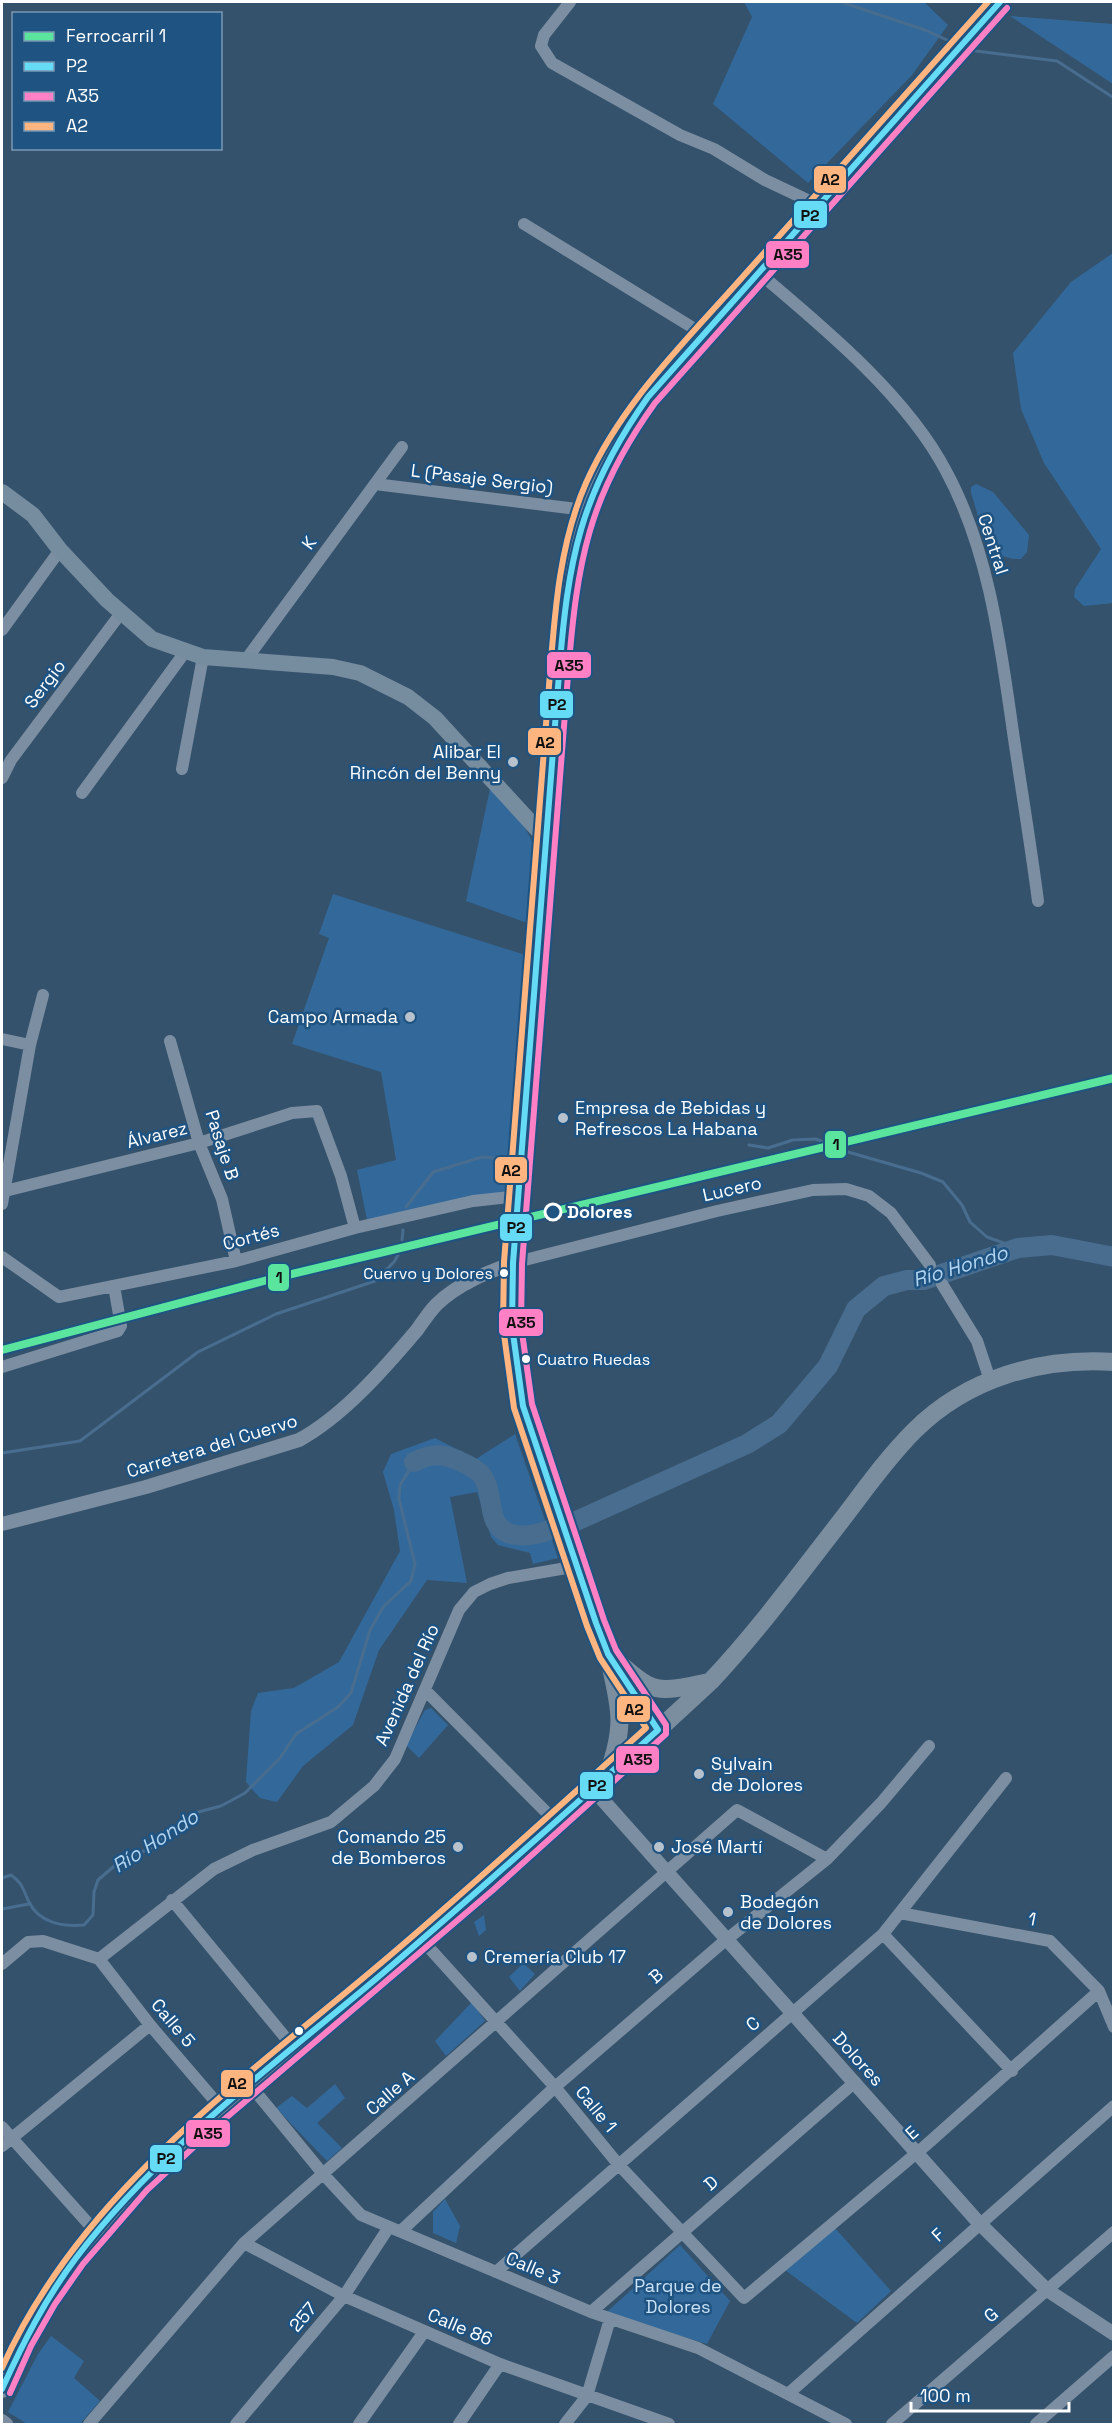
<svg xmlns="http://www.w3.org/2000/svg" width="1115" height="2426" font-family="'Space Grotesk',sans-serif">
	<rect width="100%" height="100%" fill="#35526c"/>
	<path fill="#33699a" d="M744,2H924L948,25L912,75L808,183L713,104L752,17Z
		M1010,16L1113,24V84Z
		M1113,253V603L1084,606L1074,597L1075,589L1101,549L1044,463L1021,409L1013,353L1071,282Z
		M976,484L993,492L1029,535L1027,552L1021,559C983,561 981,521 971,493V487Z
		M490,789C543,839 542,855 533,925L466,901Z
		M333,894L525,955L506,1192L367,1220L357,1170L396,1160L381,1072L292,1044L329,938L319,934Z
		M515,1434L558,1558L533,1564L530,1553L498,1545L491,1537L477,1492L450,1497L467,1583L427,1580L379,1650L353,1725L303,1766L277,1802L260,1798L246,1782L251,1711L258,1693L294,1688L339,1662L400,1551L394,1510L383,1472L391,1454L435,1438L476,1459Z
		M431,1708L448,1725L419,1758L406,1745L425,1710Z
		M484,1915L486,1930L479,1936L474,1922Z
		M523,1963L535,1974L520,1991L509,1977Z
		M472,2002L485,2021L446,2056L435,2041Z
		M335,2084L345,2098L317,2123L342,2148L327,2161L276,2108L292,2096L307,2108Z
		M445,2199L460,2226L456,2243L433,2233V2212Z
		M835,2228L891,2291L857,2323L785,2270Z
		M680,2245L730,2301L707,2344L606,2313Z
		M51,2336L84,2361L74,2378L100,2401L80,2424H27L8,2412L38,2354Z"/>
	<g fill="none" stroke-linecap="round" stroke-linejoin="round">
		<path stroke="#486d8f" stroke-width="3" d="M841,2L925,30L947,40
			M968,50L1057,61L1114,98
			M749,1145L768,1148L793,1140L816,1139L848,1152L921,1173L943,1182L962,1205L970,1222L987,1237L1018,1248
			M406,1207L433,1172L482,1157L505,1159
			M402,1240L403,1230
			M2,1453L80,1441L198,1352L276,1314L375,1281L394,1262L398,1255
			M2,1878L11,1875C23,1883 23,1890 29,1902C39,1923 63,1927 84,1925L93,1915L94,1892L98,1880L120,1861L151,1848L191,1814L221,1806L245,1793L280,1758L296,1734L338,1707L351,1693L370,1630L384,1606L411,1581L415,1564L399,1499L400,1485L414,1462
			M2,1909L29,1904"/>
		<path stroke="#486d8f" stroke-width="20" d="M414,1462C430,1454 440,1453 457,1460C466,1464 474,1467 481,1474C491,1487 489,1503 494,1518C503,1543 536,1536 554,1528
			M574,1522L747,1444L779,1424L828,1366L856,1309L884,1286L907,1280H924L1018,1248L1052,1245L1114,1257"/>
		<path stroke="#7c8fa2" stroke-width="12" d="M570,2L544,35L541,46L552,63L680,135L714,149L765,180L820,206
			M524,224L703,334
			M759,273C823,327 907,396 946,471C990,552 1001,649 1014,739C1022,793 1031,847 1038,901
			M375,484L585,510
			M2,630L60,550
			M245,661L402,447
			M182,769L203,657
			M2,778L11,760L121,613
			M82,793L185,652
			M2,1039L30,1045
			M170,1041L199,1143L222,1199L236,1261
			M5,1191L199,1143L292,1113L317,1111L341,1176L355,1228
			M2,1204L30,1045L43,995
			M2,1257L59,1297L236,1261L355,1228L473,1201L520,1196
			M513,1263L717,1211L813,1190L846,1189L869,1196L891,1213L930,1265
			M942,1284L977,1341L990,1380
			M2,1367L118,1331L121,1326L114,1286
			M425,1690L556,1822
			M172,1900L294,2048
			M900,1913L1050,1941L1099,1991L1114,2027
			M883,1934L1012,2071
			M422,1940L555,2087L618,2164L744,2298L925,2146L1099,1991
			M99,1959L214,1869L253,1850L331,1822L374,1786L395,1759L459,1610L474,1592L490,1584L508,1578L578,1566
			M99,1959L150,2025L222,2109
			M2,1964L28,1942L43,1941L99,1959
			M250,2085L324,2175L361,2215L591,2312L698,2348L846,2424
			M2,2127L95,2231
			M2,2146L150,2025
			M402,2230L555,2087L721,1944L827,1859L881,1803L929,1746
			M244,2243L344,2296L500,2364L669,2424
			M496,2272L883,1934L1006,1778
			M591,2312L855,2082
			M788,2394L1114,2106
			M89,2424L244,2243L737,1810L827,1859
			M236,2424L344,2296L389,2227
			M359,2424L424,2332
			M459,2424L500,2364
			M565,2424L587,2396L610,2319
			M892,2424L1114,2232
			M1036,2424L1114,2356"/>
		<path stroke="#7c8fa2" stroke-width="14" d="M2,1524L146,1487L299,1440C343,1416 384,1369 417,1330C423,1322 429,1312 437,1304C459,1283 486,1273 513,1263
			M593,1789L979,2223L1047,2290L1114,2334
			M2,2421L6,2424"/>
		<path stroke="#768c9f" stroke-width="16" d="M2,492L33,515L60,550L107,600L152,639L203,657L333,667L360,673L408,697L435,718L546,839
			M658,1730L608,1654L596,1623L523,1406L512,1326L513,1263C530,1098 538,932 552,767C559,688 560,595 582,520C595,475 621,434 648,397L1000,2"/>
		<path stroke="#7b8e9f" stroke-width="18" d="M608,1654C619,1706 627,1721 608,1774
			M608,1654C654,1692 648,1695 709,1682
			M2,2389C55,2253 148,2172 257,2080C307,2037 357,1995 408,1952C511,1864 612,1773 711,1681C757,1632 796,1579 837,1526C862,1494 885,1460 914,1431C967,1378 1041,1357 1114,1362"/>
		<defs>
			<path id="bus-1" d="M2,2389C23,2343 45,2299 76,2258C160,2147 277,2063 383,1973C476,1894 567,1812 658,1730L608,1654L596,1623L523,1406L512,1326L513,1263L559,674C568,559 580,493 648,397L1000,2"/>
			<path id="bus-2" d="M10,2393L31,2346L55,2304L83,2264L147,2190L220,2123L493,1890L666,1734V1725L616,1650L604,1620L532,1404L521,1325L522,1264L568,675C577,562 588,496 655,403L1007,8"/>
			<path id="bus-3" d="M2,2368C78,2197 235,2086 374,1969C467,1891 556,1809 646,1728L600,1658L587,1626L514,1408L503,1327L504,1262L550,673C555,609 560,542 586,483C622,401 689,338 747,272C828,182 908,92 988,2"/>
		</defs>
		<use href="#bus-1" stroke="#1f5382" stroke-width="10"/>
		<use href="#bus-2" stroke="#1f5382" stroke-width="10"/>
		<use href="#bus-3" stroke="#1f5382" stroke-width="10"/>
		<use href="#bus-1" stroke="#66dbf5" stroke-width="6"/>
		<use href="#bus-2" stroke="#ff80c5" stroke-width="6"/>
		<use href="#bus-3" stroke="#ffb580" stroke-width="6"/>
		<defs>
			<path id="rail-1" d="M2,1350L275,1278L1114,1078"/>
		</defs>
		<use href="#rail-1" stroke="#1f5382" stroke-width="12"/>
		<use href="#rail-1" stroke="#5ae49d" stroke-width="8"/>
	</g>
	<g fill="#b8c2cc" stroke="#1f5382" stroke-width="2">
		<circle cx="513" cy="762" r="6"/>
		<circle cx="410" cy="1017" r="6"/>
		<circle cx="563" cy="1118" r="6"/>
		<circle cx="699" cy="1774" r="6"/>
		<circle cx="458" cy="1847" r="6"/>
		<circle cx="659" cy="1847" r="6"/>
		<circle cx="728" cy="1912" r="6"/>
		<circle cx="472" cy="1957" r="6"/>
	</g>
	<circle fill="#1f5382" stroke="#fff" stroke-width="3" cx="553" cy="1212" r="8"/>
	<g fill="#fff" stroke="#1f5382" stroke-width="2">
		<circle cx="504" cy="1273" r="5"/>
		<circle cx="526" cy="1359" r="5"/>
		<circle cx="299" cy="2031" r="5"/>
	</g>
	<g text-anchor="middle" stroke-width="5" stroke-linejoin="round" paint-order="stroke">
		<g font-size="16" fill="#fff" stroke="#1f5382" text-anchor="end">
			<text x="493" y="1279">Cuervo y Dolores</text>
			<text x="537" y="1365" text-anchor="start">Cuatro Ruedas</text>
		</g>
		<g font-size="18" fill="#fff" stroke="#1f5382">
			<text transform="translate(482 479) rotate(7)" y="6">L (Pasaje Sergio)</text>
			<text transform="translate(309 543) rotate(-54)" y="6">K</text>
			<text transform="translate(993 544) rotate(72)" y="6">Central</text>
			<text transform="translate(45 684) rotate(-53)" y="6">Sergio</text>
			<text transform="translate(157 1135) rotate(-14)" y="6">Álvarez</text>
			<text transform="translate(222 1145) rotate(72)" y="6">Pasaje B</text>
			<text transform="translate(732 1189) rotate(-13)" y="6">Lucero</text>
			<text transform="translate(251 1237) rotate(-15)" y="6">Cortés</text>
			<text transform="translate(212 1446) rotate(-17)" y="6">Carretera del Cuervo</text>
			<text transform="translate(407 1685) rotate(-66)" y="6">Avenida del Río</text>
			<text transform="translate(1032 1919) rotate(11)" y="6">1</text>
			<text transform="translate(656 1976) rotate(-41)" y="6">B</text>
			<text transform="translate(173 2023) rotate(50)" y="6">Calle 5</text>
			<text transform="translate(753 2024) rotate(-41)" y="6">C</text>
			<text transform="translate(858 2059) rotate(48)" y="6">Dolores</text>
			<text transform="translate(390 2093) rotate(-41)" y="6">Calle A</text>
			<text transform="translate(596 2109) rotate(51)" y="6">Calle 1</text>
			<text transform="translate(912 2133) rotate(-41)" y="6">E</text>
			<text transform="translate(711 2183) rotate(-41)" y="6">D</text>
			<text transform="translate(938 2235) rotate(-42)" y="6">F</text>
			<text transform="translate(533 2268) rotate(23)" y="6">Calle 3</text>
			<text transform="translate(991 2315) rotate(-41)" y="6">G</text>
			<text transform="translate(303 2317) rotate(-50)" y="6">257</text>
			<text transform="translate(460 2327) rotate(23)" y="6">Calle 86</text>
		</g>
		<g font-size="18" fill="#fff" stroke="#1f5382" text-anchor="start">
			<text x="501" y="758" text-anchor="end">Alibar El<tspan x="501" dy="21">Rincón del Benny</tspan></text>
			<text x="398" y="1023" text-anchor="end">Campo Armada</text>
			<text x="575" y="1114">Empresa de Bebidas y<tspan x="575" dy="21">Refrescos La Habana</tspan></text>
			<text x="711" y="1770">Sylvain<tspan x="711" dy="21">de Dolores</tspan></text>
			<text x="446" y="1843" text-anchor="end">Comando 25<tspan x="446" dy="21">de Bomberos</tspan></text>
			<text x="671" y="1853">José Martí</text>
			<text x="740" y="1908">Bodegón<tspan x="740" dy="21">de Dolores</tspan></text>
			<text x="484" y="1963">Cremería Club 17</text>
		</g>
		<g font-size="18" font-weight="bold" fill="#fff" stroke="#1f5382" text-anchor="start">
			<text x="567" y="1218">Dolores</text>
		</g>
		<g font-size="18" fill="#cae2f7" stroke="#1f5382">
			<text x="678" y="2292">Parque de<tspan x="678" dy="21">Dolores</tspan></text>
		</g>
		<g font-size="20" font-style="italic" fill="#b1d4f0" stroke="#1f5382">
			<text transform="translate(960 1266) rotate(-17)" y="7">Río Hondo</text>
			<text transform="translate(155 1841) rotate(-33)" y="7">Río Hondo</text>
		</g>
	</g>
	<g stroke="#1f5382" stroke-width="2">
		<rect x="813" y="165" width="34" height="29" rx="6" fill="#ffb580"/>
		<rect x="793" y="200" width="35" height="29" rx="6" fill="#66dbf5"/>
		<rect x="765" y="240" width="45" height="29" rx="6" fill="#ff80c5"/>
		<rect x="546" y="651" width="46" height="28" rx="6" fill="#ff80c5"/>
		<rect x="539" y="690" width="35" height="29" rx="6" fill="#66dbf5"/>
		<rect x="527" y="727" width="35" height="29" rx="6" fill="#ffb580"/>
		<rect x="824" y="1130" width="23" height="29" rx="6" fill="#5ae49d"/>
		<rect x="494" y="1156" width="34" height="28" rx="6" fill="#ffb580"/>
		<rect x="499" y="1213" width="34" height="29" rx="6" fill="#66dbf5"/>
		<rect x="267" y="1263" width="23" height="29" rx="6" fill="#5ae49d"/>
		<rect x="498" y="1308" width="46" height="29" rx="6" fill="#ff80c5"/>
		<rect x="616" y="1695" width="35" height="28" rx="6" fill="#ffb580"/>
		<rect x="615" y="1745" width="45" height="29" rx="6" fill="#ff80c5"/>
		<rect x="579" y="1771" width="35" height="29" rx="6" fill="#66dbf5"/>
		<rect x="220" y="2069" width="34" height="29" rx="6" fill="#ffb580"/>
		<rect x="185" y="2119" width="46" height="29" rx="6" fill="#ff80c5"/>
		<rect x="149" y="2144" width="34" height="29" rx="6" fill="#66dbf5"/>
	</g>
	<g font-size="16" text-anchor="middle" font-weight="bold" fill="#111">
		<text x="830" y="185">A2</text>
		<text x="810" y="221">P2</text>
		<text x="788" y="260">A35</text>
		<text x="569" y="671">A35</text>
		<text x="557" y="710">P2</text>
		<text x="545" y="748">A2</text>
		<text x="836" y="1150">1</text>
		<text x="511" y="1176">A2</text>
		<text x="516" y="1233">P2</text>
		<text x="279" y="1283">1</text>
		<text x="521" y="1328">A35</text>
		<text x="634" y="1715">A2</text>
		<text x="638" y="1765">A35</text>
		<text x="597" y="1791">P2</text>
		<text x="237" y="2089">A2</text>
		<text x="208" y="2139">A35</text>
		<text x="166" y="2164">P2</text>
	</g>
	<rect width="1115" height="2426" fill="none" stroke="#ffffff" stroke-width="6"/>
	<rect x="12" y="12" width="210" height="138" fill="#1f5382" stroke="#7998b4" stroke-width="1.5"/>
	<rect x="24" y="32" width="30" height="9" fill="#5ae49d" stroke="#7998b4" stroke-width="1.5"/>
	<text x="66" y="42" font-size="18" fill="#ffffff">Ferrocarril 1</text>
	<rect x="24" y="62" width="30" height="9" fill="#66dbf5" stroke="#7998b4" stroke-width="1.5"/>
	<text x="66" y="72" font-size="18" fill="#ffffff">P2</text>
	<rect x="24" y="92" width="30" height="9" fill="#ff80c5" stroke="#7998b4" stroke-width="1.5"/>
	<text x="66" y="102" font-size="18" fill="#ffffff">A35</text>
	<rect x="24" y="122" width="30" height="9" fill="#ffb580" stroke="#7998b4" stroke-width="1.5"/>
	<text x="66" y="132" font-size="18" fill="#ffffff">A2</text>
	<path d="M911 2402v9h158v-9" fill="none" stroke="#ffffff" stroke-width="3"/>
	<text x="920" y="2402" font-size="18" fill="#ffffff" stroke="#1f5382" stroke-width="4.5" paint-order="stroke">100 m</text>
</svg>
